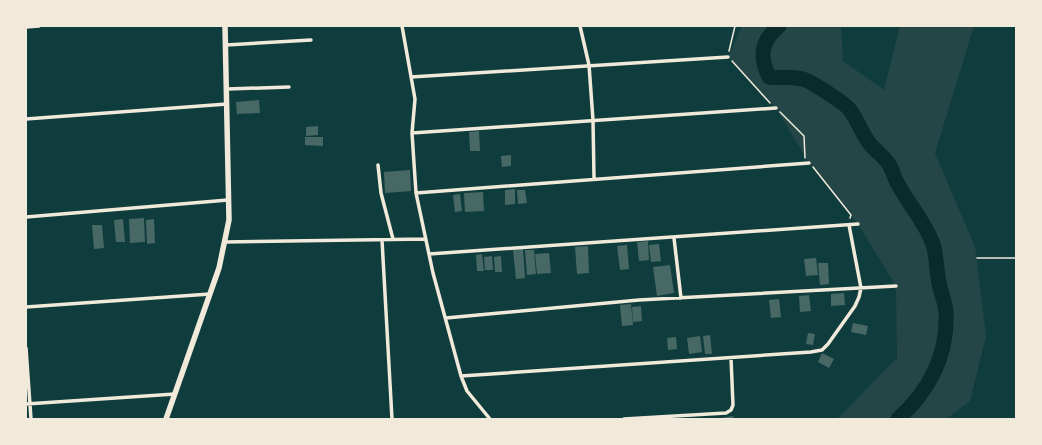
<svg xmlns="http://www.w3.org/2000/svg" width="1042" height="445" font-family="'Alegreya Sans',sans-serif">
	<rect width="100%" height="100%" fill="#0f3d3e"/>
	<path fill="#244646" d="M742,26H841L843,61L884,90L900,26H974L935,153L975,247L986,336L970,401L946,419H837L897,358L896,286L858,224L809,163L776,108L728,57Z"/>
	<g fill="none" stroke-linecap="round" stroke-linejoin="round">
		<path stroke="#0a2a2b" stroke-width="15" d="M779,26C761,41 759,56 769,77C783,79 794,75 808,81C816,85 846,104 850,110C858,121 862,134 870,144C876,151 884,157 889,164C893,171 895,180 899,186C910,206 925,222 933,244C937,256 936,270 939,283C941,293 945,302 946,312C948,356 930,390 898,419"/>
	</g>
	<path fill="#486865" d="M259,100L260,113L237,114L236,102Z
		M318,126V135L306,136V127Z
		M479,131L480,151H470L469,132Z
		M305,137H323V146L305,145Z
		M511,155V166L502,167L501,156Z
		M410,170L411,191L385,193L384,172Z
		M515,189V204L505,205V190Z
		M517,190H525L527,203L518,204Z
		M483,192L484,211L465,212L464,193Z
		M460,194L462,211L455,212L453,195Z
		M144,218L145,242L130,243L129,219Z
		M123,219L125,242H116L114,220Z
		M154,219L155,243L147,244L146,220Z
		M92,225H102L104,248L94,249Z
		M648,241L649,260L639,261L637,242Z
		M659,244L661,261L651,262L649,245Z
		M627,245L629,269L620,270L617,246Z
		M588,246L589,273L577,274L575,247Z
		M523,249L525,278L516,279L513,250Z
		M525,250H534L536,274L527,275Z
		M549,253L551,273L537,274L535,254Z
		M482,254L484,271H477L476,255Z
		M492,256L493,270H485L484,257Z
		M501,256L502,272H495L494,257Z
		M816,258L818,275L806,276L804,259Z
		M818,263H828L829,284L820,285Z
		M670,265L674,293L657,296L653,267Z
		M844,293L845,305L831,306V294Z
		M809,295L811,311L800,312L799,296Z
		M779,299L781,317L771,318L769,300Z
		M631,304L633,325L622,326L620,305Z
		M641,306L642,321L633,322L632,307Z
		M853,323L868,326L866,335L851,332Z
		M808,333L815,334L813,345L806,344Z
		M710,335L712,354H705L703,336Z
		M700,336L702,352L689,354L687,338Z
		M676,337L677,349L668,350L667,338Z
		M822,353L834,359L829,368L818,362Z
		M733,416L734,419H720V418Z"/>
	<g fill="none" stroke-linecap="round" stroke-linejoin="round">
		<path stroke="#f1e9da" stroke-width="1.5" d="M729,51L735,26
			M732,61L770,103
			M780,112L804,136L805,158
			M813,167L851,215L850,218
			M977,258H1016"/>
		<path stroke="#f1e9da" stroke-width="3.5" d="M402,26L415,99L412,133L416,193L433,273L461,376L467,391L490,419
			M580,26L589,65L593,120L594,178
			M26,27L39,26
			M226,45L311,40
			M411,77L728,57
			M227,89L289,87
			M26,119L227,104
			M412,133L776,108
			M378,165L381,193L393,239
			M416,193L809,163
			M26,217L228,200
			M674,238L681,298
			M382,240L392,419
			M224,242L426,239
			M429,254L858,224
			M26,307L210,294
			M446,318L639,300L896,286
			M26,348L31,419
			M461,376L811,352L822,350L828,344L855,306L859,297L861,288L849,225
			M26,404L175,394
			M624,419L726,413L731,410L733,405L731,358"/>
		<path stroke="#f1e9da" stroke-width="5.5" d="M166,419L219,268L229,220L225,26"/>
	</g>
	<rect width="1042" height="445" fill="none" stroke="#f1e9da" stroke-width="54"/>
</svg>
